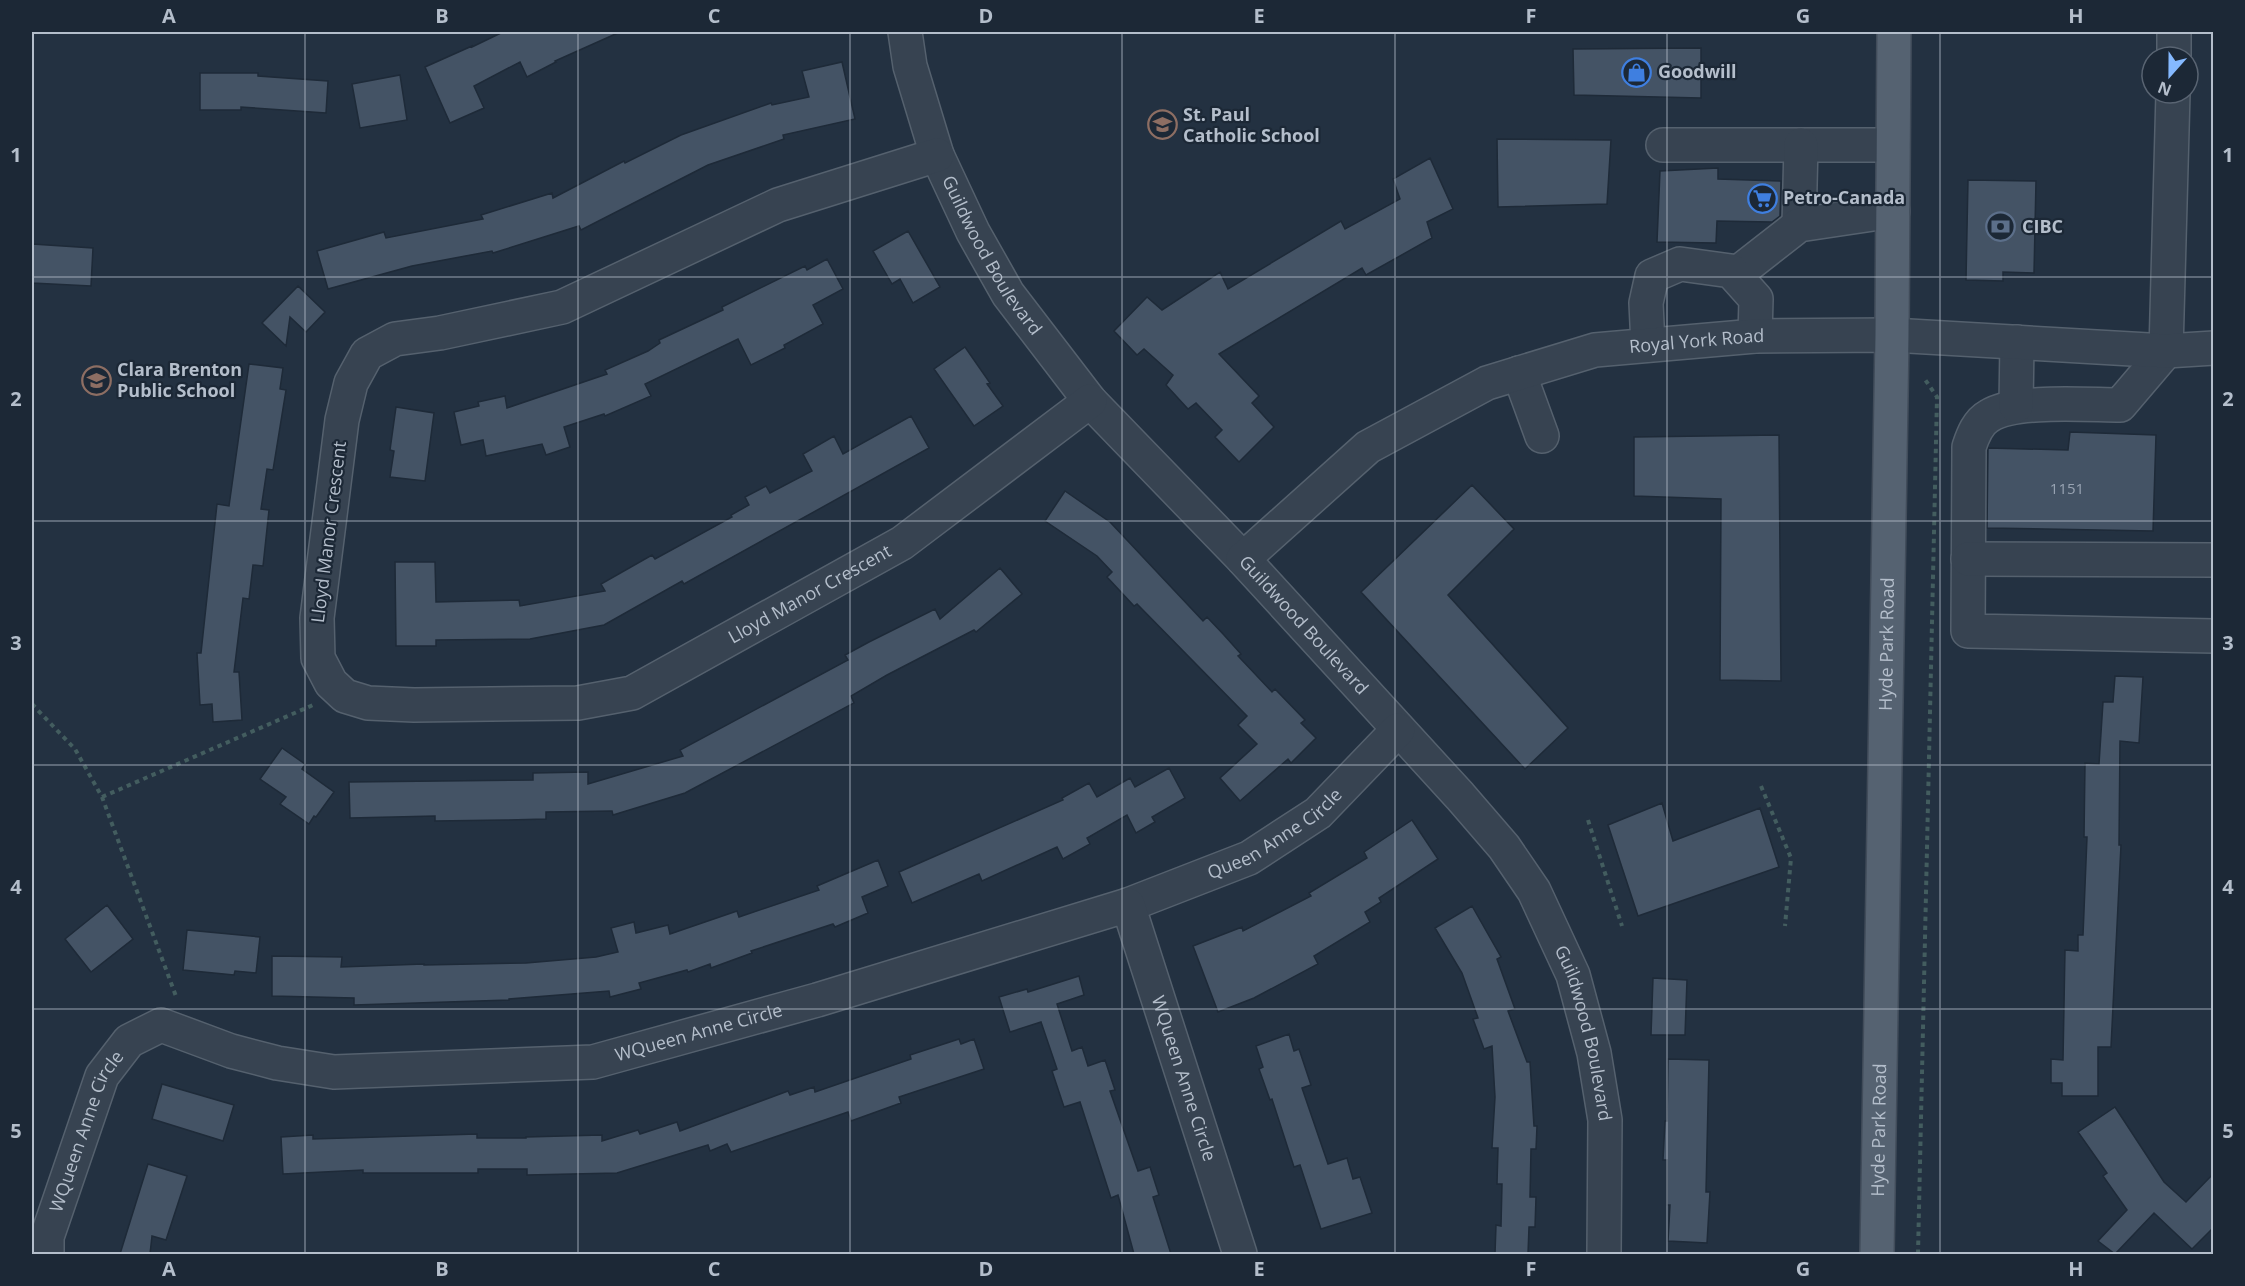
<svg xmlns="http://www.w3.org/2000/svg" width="2245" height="1286" font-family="'Open Sans',sans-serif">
	<rect width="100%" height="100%" fill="#233141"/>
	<path fill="#445365" stroke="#1e2a38" stroke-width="1.5" d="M503,32H620L555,61L556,62L527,77L520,62L474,86L484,108L450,123L425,67L472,46V47Z
		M1701,48V98L1574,95L1573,49Z
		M842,62L855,119L783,135L784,139L708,165L581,230L579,226L493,253L492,251L412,266L328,289L317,251L384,232L386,238L483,219L481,215L552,193L553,198L624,161L625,163L681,135L771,103L772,105L809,97L802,71Z
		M200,73H258V76L328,81L326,113L241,107V110H200Z
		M400,75L407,120L360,128L352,84Z
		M1497,139L1611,140L1607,204L1498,207Z
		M1430,158L1453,209L1427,222L1432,238L1366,275L1362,268L1219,354L1259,396L1252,403L1274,427L1239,462L1215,437L1222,430L1196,403L1188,409L1166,385L1173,375L1144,349L1137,355L1114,331L1147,297L1162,310L1220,272L1228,289L1341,221L1345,229L1400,199L1393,179Z
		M1718,168V179L1781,181L1780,216L1772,222L1717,221L1716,243L1657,242L1660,171Z
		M1968,180L2036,181L2034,273L2003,272V281L1966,280Z
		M908,231L940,287L913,303L900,279L892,284L873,251Z
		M32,244L93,248L91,286L32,283Z
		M827,259L843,289L813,305L823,324L784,345L785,348L751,365L738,339L645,384L651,396L605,416L604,414L564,427L570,447L546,455L542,444L486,456L483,440L461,445L454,412L479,406L478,402L505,396L507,408L607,374L605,370L648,351L660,343L659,340L723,310L722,307L805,266L807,270Z
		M298,286L325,312L306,332L290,317L286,346L262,323Z
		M965,347L990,383L987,384L1003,406L974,426L934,369Z
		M249,364L283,368L280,389L286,390L273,470L267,469L261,509L269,510L263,566L253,565L249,599L243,598L234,672H239L242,720L213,722L212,704L200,705L197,653H201L217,504L229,506Z
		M396,407L434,413L425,481L390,477L394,451L390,450Z
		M911,416L929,448L684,584L682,581L604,625L530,639L436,640V646H396L395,562H435L436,602L519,600L520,606L605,591L601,584L652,555L655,559L732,517L731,515L749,505L745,497L766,486L770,493L812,471L803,454L834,436L843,454Z
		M2070,432L2156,435L2153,531L1987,528L1988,448L2068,450Z
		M1779,435L1781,681L1720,680L1721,499L1634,496V437Z
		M1472,485L1514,529L1448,595L1568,728L1525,769L1361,592Z
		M1065,491L1110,522L1203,621L1207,617L1224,635L1241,654L1238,656L1272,692L1275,689L1305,720L1301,723L1316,738L1291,763L1288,759L1240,801L1220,778L1257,744L1238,725L1247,716L1137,604L1134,606L1107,577L1112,572L1097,556L1045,521Z
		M1000,568L1022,594L976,632L974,630L887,675L851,696L854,703L685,793L613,815L612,811L546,812V819L505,820L435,821V816L350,818L349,782L533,780V773L588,772V784L683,756L680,750L848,660L845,655L869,642L935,609L940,619Z
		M2115,676L2143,677L2139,743L2120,741L2119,845H2121L2111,1047H2098V1096H2062V1083H2051V1059L2063,1060L2065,950L2078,951V935H2083L2087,837H2084L2085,763L2099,764L2103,702H2113Z
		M282,748L305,764L302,769L334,792L316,817L314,816L309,824L280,804L286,797L260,779Z
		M1169,768L1185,798L1152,817L1155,822L1136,833L1127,815L1087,838L1090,844L1063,859L1057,847L982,881L979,874L912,903L899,872L1063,800L1062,798L1089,783L1097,797L1130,778L1135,787Z
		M1662,803L1673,841L1760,808L1779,867L1638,916L1608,825Z
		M1412,820L1438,859L1379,898L1381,902L1365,912L1370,922L1314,956L1318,964L1254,998L1218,1012L1193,946L1242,927L1243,931L1311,896L1309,893L1367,858L1364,852Z
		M878,860L888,886L862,897L868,913L835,927L833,924L751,951L752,953L711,968L710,964L688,972L687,970L639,983L641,989L610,997L609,991L509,999V1000L354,1005V998L272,996V956L342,957L341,967L424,964V965L526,963L596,957L618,952L611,928L634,922L636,933L668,925L670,934L737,911L739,917L819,890L817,886Z
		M107,905L133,939L91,972L65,939Z
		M1472,906L1501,957L1497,959L1515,1009L1508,1011L1527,1062H1530L1534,1126H1537L1536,1149H1531L1530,1197H1536L1535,1227H1529L1528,1254H1495L1496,1225L1501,1226L1502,1184H1497L1498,1148H1492L1495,1097L1492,1046L1484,1049L1473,1019L1478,1018L1462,973L1435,928Z
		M187,930L260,937L256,973L235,971L234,975L183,970Z
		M1079,976L1084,995L1057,1004L1072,1051L1082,1047L1088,1066L1105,1060L1115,1090L1110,1091L1138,1171L1150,1167L1159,1195L1153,1197L1171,1254H1134L1118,1195L1111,1198L1080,1102L1064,1107L1052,1071L1057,1069L1041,1022L1010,1032L999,997L1027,989L1028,992Z
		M1653,978L1687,980L1685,1035H1651Z
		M1289,1034L1294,1051L1299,1049L1311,1085L1302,1088L1328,1164L1347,1158L1353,1179L1360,1177L1372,1213L1321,1229L1300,1165L1294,1167L1272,1099L1270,1100L1259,1069L1263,1067L1256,1046Z
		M959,1039L961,1044L974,1039L984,1069L899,1097L901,1103L851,1121L848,1112L731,1152L727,1144L710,1151L708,1145L617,1173L527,1175V1169H478V1173H363V1170L283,1174L281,1137L313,1135V1139L477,1134V1138H526V1137L602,1135V1141L638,1130L640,1134L677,1122L680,1131L788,1091L790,1095L814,1087L815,1092L911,1059L910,1055Z
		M1668,1059L1709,1060L1706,1192H1710L1707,1243L1668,1241L1670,1205H1667V1160H1663L1665,1121H1667Z
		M162,1084L234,1105L223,1141L152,1119Z
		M2115,1107L2164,1182L2186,1202L2214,1173V1227L2192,1249L2154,1213L2115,1254L2098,1241L2127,1210L2103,1176L2107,1173L2078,1132Z
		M148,1164L187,1176L166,1240L152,1236L150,1254H120Z"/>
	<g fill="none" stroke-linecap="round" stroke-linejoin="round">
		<defs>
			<g id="minor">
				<path id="s1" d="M905,32L910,66L937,155L973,232L1008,294L1090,401L1243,559L1460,796L1504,847L1534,891L1573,975L1594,1053L1605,1120L1604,1254"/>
				<path d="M2174,57V32"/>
				<path d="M2173,93L2166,351L2120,405C2088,405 2015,399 1989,416C1978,422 1973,435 1969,447L1968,631L2214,636"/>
				<path d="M1663,145H1893"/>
				<path id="s2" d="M937,155L778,205L562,307L440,333L395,339L367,354L351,383L342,420L317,618L318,658L331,683L345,696L368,703L414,705L578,703L632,693L902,543L1090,401"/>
				<path d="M1799,225L1801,145"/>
				<path d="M1735,275L1799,225L1893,211"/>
				<path d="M1648,345L1646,303L1652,276L1680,264L1731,271L1756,299L1755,336"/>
				<path d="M1519,373L1542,436"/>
				<path d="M2016,406L2017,342"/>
				<path id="s3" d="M1243,559L1368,447L1487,383L1595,350L1755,336L1892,335L2166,351L2214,348"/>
				<path d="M1968,559L2214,560"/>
				<path id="s4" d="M1128,905L1249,858L1318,813L1398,730"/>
				<path id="s5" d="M47,1254V1237L102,1076L129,1041L161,1025L231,1051L277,1063L334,1072L593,1062L817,1000L1128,905L1240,1254"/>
			</g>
			<g id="major">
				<path id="s6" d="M1877,1254L1892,335L1894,32"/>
			</g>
		</defs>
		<use href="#minor" stroke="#55616e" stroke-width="36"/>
		<use href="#major" stroke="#414c5a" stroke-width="36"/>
		<path stroke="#435d5f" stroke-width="4" stroke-dasharray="4.5 4.5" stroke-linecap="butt" d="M32,704L75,749L102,797L177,999
			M1761,786L1791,858L1785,926
			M102,797L313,705
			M1588,820L1622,926
			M1918,1254L1937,397L1924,378"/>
		<use href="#minor" stroke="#374351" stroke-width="33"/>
		<use href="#major" stroke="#556271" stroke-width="33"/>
	</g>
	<path fill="none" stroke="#b4becb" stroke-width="1.5" stroke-opacity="0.55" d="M305,32V1254M578,32V1254M850,32V1254M1122,32V1254M1395,32V1254M1667,32V1254M1940,32V1254M32,277H2214M32,521H2214M32,765H2214M32,1009H2214"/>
	<defs>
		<symbol id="shop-ring" viewBox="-11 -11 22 22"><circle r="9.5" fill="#1c2836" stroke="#3f7fe0" stroke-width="1.5"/><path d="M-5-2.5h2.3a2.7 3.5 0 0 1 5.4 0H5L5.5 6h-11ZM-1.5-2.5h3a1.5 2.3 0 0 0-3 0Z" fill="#3f7fe0"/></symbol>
		<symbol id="school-ring" viewBox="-11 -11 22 22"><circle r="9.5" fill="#1c2836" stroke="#8d6e63" stroke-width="1.5"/><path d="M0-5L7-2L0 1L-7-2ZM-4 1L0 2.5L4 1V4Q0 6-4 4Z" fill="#8d6e63"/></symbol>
		<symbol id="supermarket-ring" viewBox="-11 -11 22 22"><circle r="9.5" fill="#1c2836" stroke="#3f7fe0" stroke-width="1.5"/><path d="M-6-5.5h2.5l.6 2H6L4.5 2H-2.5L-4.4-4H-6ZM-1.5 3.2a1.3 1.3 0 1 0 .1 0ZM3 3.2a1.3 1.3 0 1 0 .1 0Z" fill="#3f7fe0"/></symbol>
		<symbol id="bank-ring" viewBox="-11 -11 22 22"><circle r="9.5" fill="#1c2836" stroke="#5c6f8a" stroke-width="1.5"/><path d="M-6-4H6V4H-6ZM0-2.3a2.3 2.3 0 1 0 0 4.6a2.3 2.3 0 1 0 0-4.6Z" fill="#5c6f8a"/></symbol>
	</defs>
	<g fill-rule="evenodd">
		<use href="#shop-ring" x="1620" y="56" width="33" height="33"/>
		<use href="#school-ring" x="1146" y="108" width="33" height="33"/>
		<use href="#supermarket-ring" x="1746" y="182" width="33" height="33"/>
		<use href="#bank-ring" x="1984" y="210" width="33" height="33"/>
		<use href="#school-ring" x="80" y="364" width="33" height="33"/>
	</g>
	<g text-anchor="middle" stroke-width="4.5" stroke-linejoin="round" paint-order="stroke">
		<g font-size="15" fill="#98a3b2">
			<text x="2067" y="494">1151</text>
		</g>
		<g font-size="18" font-weight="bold" fill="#b4becb" stroke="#1c2836" text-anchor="start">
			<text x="1658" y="78">Goodwill</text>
			<text x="1183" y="121">St. Paul<tspan x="1183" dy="21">Catholic School</tspan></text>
			<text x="1783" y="204">Petro-Canada</text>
			<text x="2022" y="233">CIBC</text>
			<text x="117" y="376">Clara Brenton<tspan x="117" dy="21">Public School</tspan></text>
		</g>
		<g font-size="18" fill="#b4becb" stroke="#1c2836">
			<text dy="6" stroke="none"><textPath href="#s1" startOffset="242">Guildwood Boulevard</textPath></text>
			<text dy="6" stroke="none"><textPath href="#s3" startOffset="518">Royal York Road</textPath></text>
			<text transform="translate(329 532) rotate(-83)" y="6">Lloyd Manor Crescent</text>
			<text dy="6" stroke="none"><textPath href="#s2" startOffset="1458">Lloyd Manor Crescent</textPath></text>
			<text dy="6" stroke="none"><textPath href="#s1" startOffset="728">Guildwood Boulevard</textPath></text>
			<text dy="6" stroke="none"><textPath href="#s6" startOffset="610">Hyde Park Road</textPath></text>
			<text dy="6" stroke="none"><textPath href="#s4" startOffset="164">Queen Anne Circle</textPath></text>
			<text dy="6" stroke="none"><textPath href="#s5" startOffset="816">WQueen Anne Circle</textPath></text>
			<text dy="6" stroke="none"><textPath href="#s1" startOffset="1232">Guildwood Boulevard</textPath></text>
			<text dy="6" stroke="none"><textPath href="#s5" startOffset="1446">WQueen Anne Circle</textPath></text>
			<text dy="6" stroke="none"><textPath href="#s6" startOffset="124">Hyde Park Road</textPath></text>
			<text dy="6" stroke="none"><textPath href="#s5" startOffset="130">WQueen Anne Circle</textPath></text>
		</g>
	</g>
	<rect width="2245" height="1286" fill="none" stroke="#1c2836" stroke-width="66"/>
	<g transform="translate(2170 75) rotate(201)"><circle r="28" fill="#1c2836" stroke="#596472" stroke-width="1.5"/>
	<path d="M0-4.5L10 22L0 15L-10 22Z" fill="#85b9ff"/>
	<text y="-9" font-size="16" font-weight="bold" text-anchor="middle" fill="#b4becb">N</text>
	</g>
	<rect x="33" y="33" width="2179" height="1220" fill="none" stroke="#b4becb" stroke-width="2"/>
	<g font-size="20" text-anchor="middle" font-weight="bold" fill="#b4becb">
		<text x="169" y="23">A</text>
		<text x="442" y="23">B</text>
		<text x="714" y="23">C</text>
		<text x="986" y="23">D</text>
		<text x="1259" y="23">E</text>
		<text x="1531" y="23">F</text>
		<text x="1803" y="23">G</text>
		<text x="2076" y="23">H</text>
		<text x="16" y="162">1</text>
		<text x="2228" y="162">1</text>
		<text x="16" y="406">2</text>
		<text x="2228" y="406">2</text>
		<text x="16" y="650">3</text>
		<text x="2228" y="650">3</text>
		<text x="16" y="894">4</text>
		<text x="2228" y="894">4</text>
		<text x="16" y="1138">5</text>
		<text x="2228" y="1138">5</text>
		<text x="169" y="1276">A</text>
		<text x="442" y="1276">B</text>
		<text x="714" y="1276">C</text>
		<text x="986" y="1276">D</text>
		<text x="1259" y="1276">E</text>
		<text x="1531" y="1276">F</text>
		<text x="1803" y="1276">G</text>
		<text x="2076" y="1276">H</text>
	</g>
</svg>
